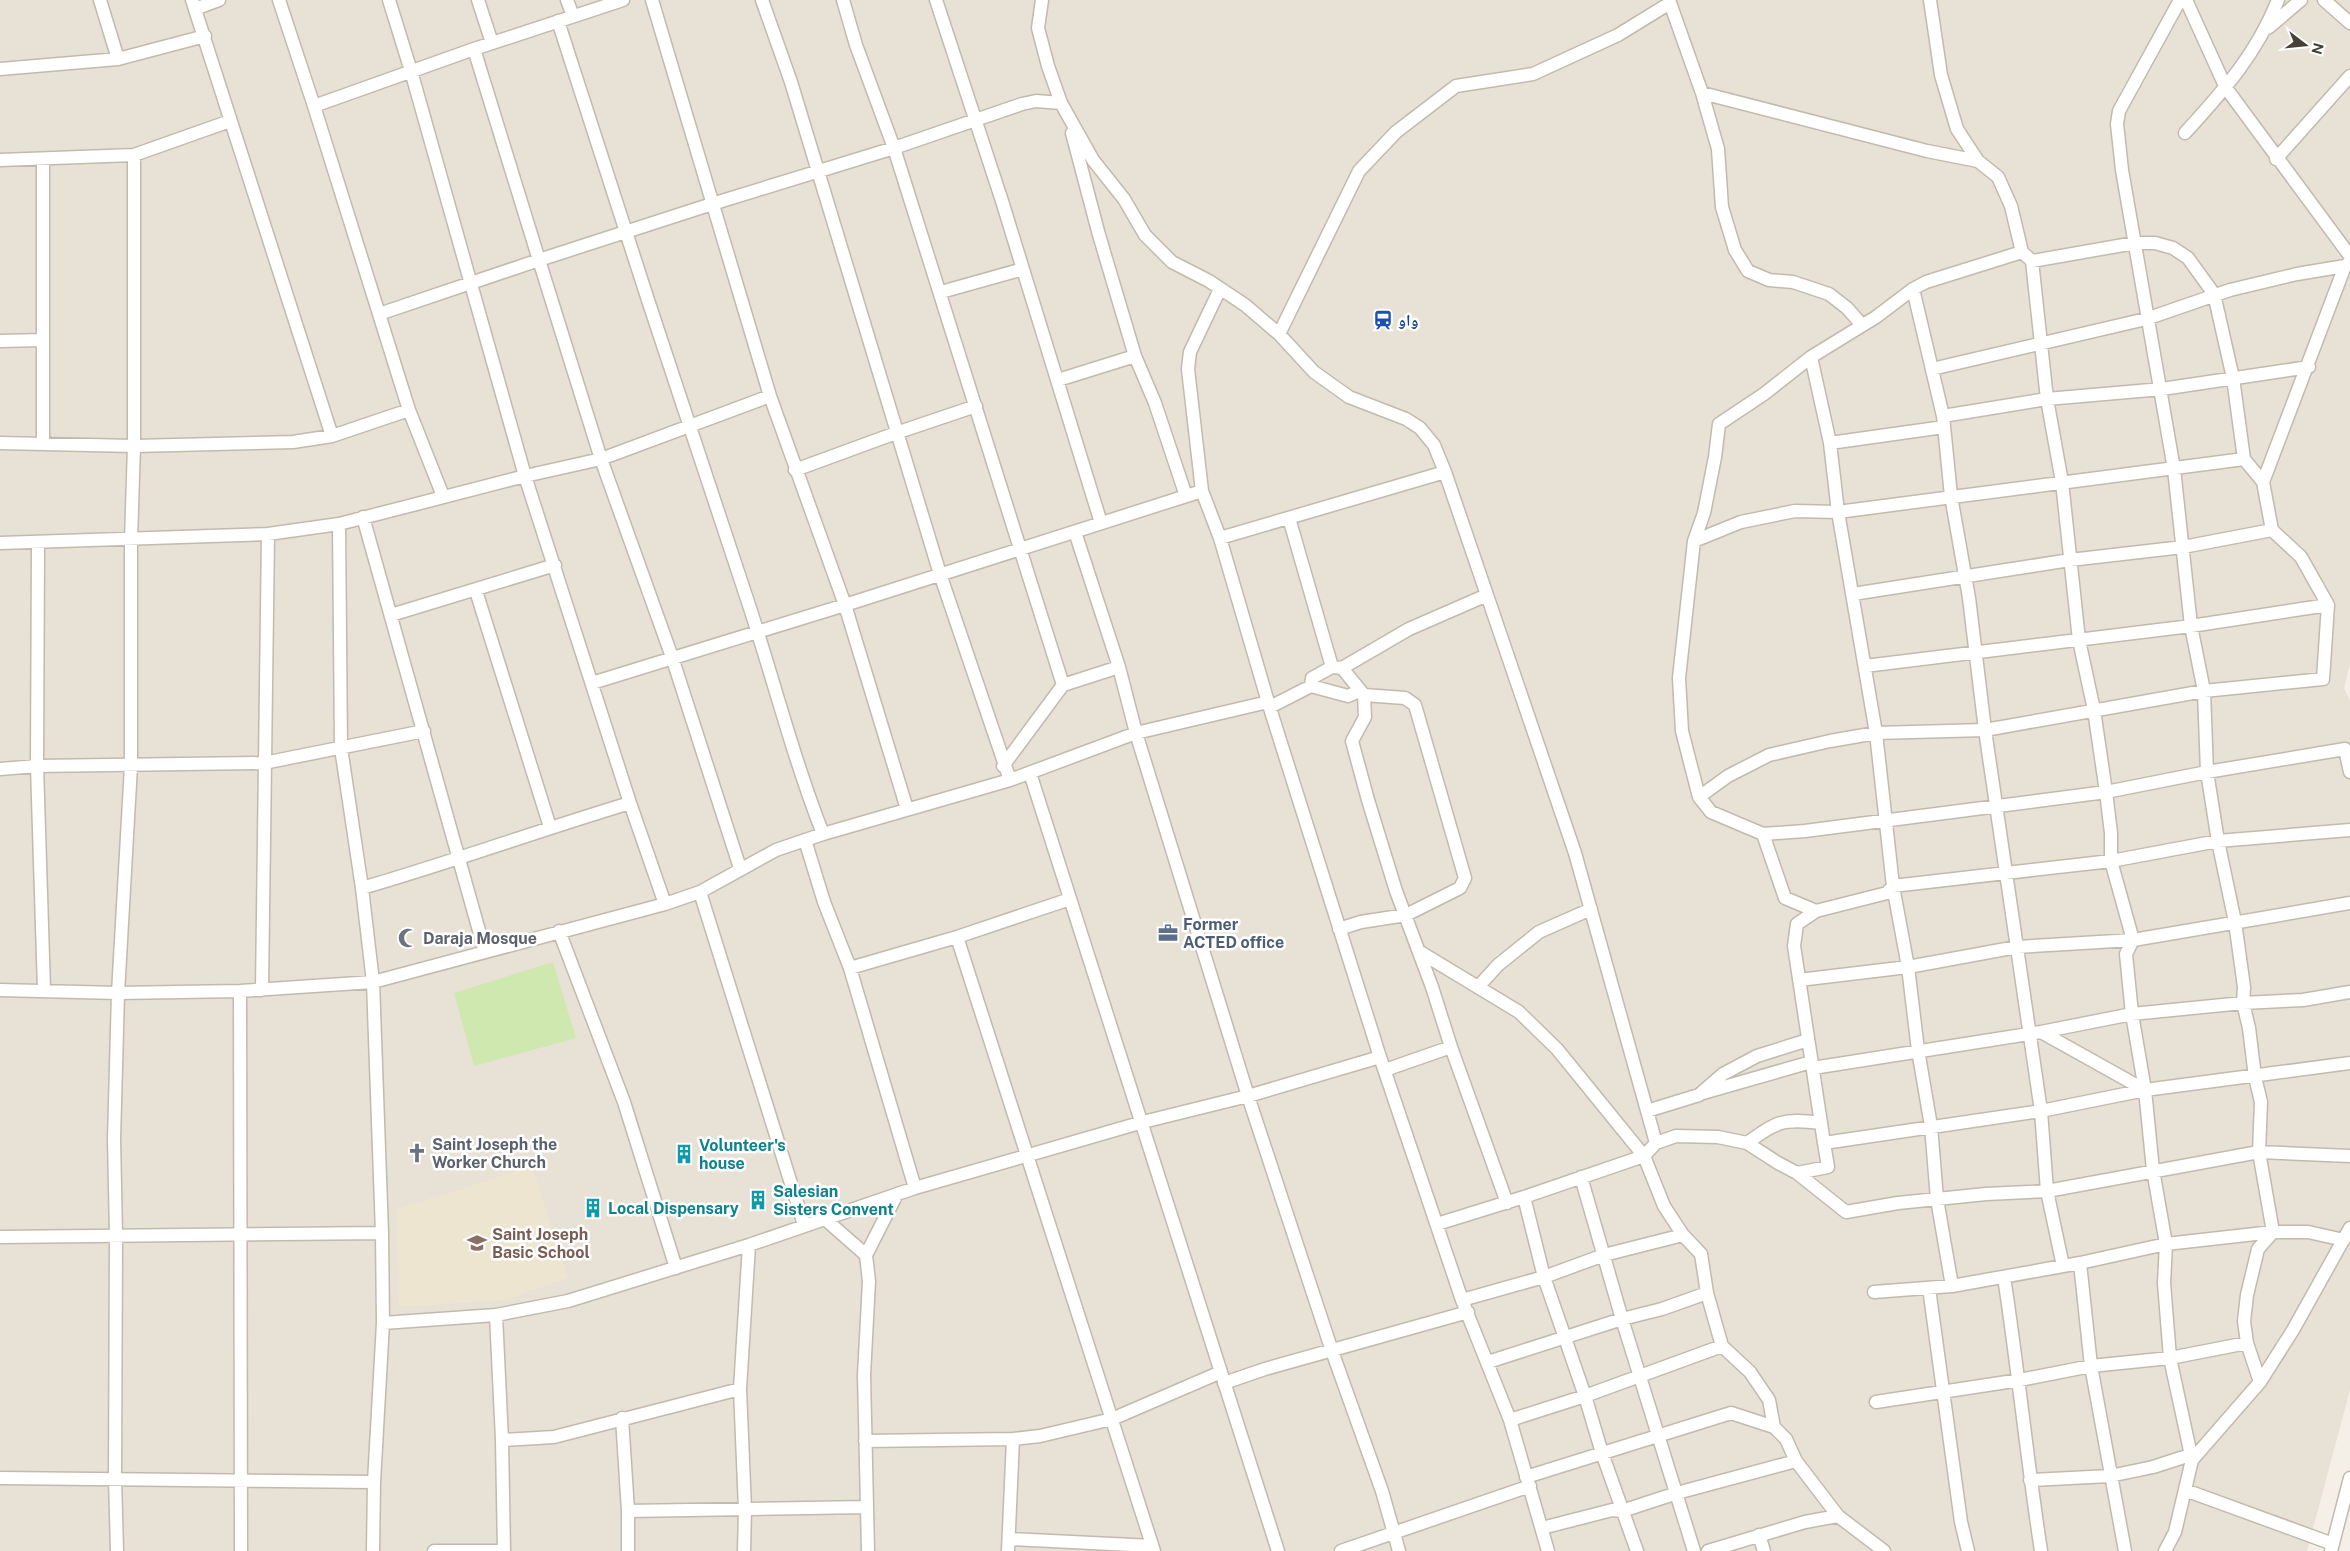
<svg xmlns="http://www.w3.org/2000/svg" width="2350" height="1551" font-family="'Public Sans','Noto Naskh Arabic',sans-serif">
	<rect width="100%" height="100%" fill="#f4f0e7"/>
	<path fill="#e8e1d5" d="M0,0H2350V663L2344,688L2350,700V1390L2307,1551H0Z"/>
	<path fill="#ede5d0" d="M532,1166L568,1278L506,1300L399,1307L397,1209Z"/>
	<path fill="#cfe8af" d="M553,962L576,1038L474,1066L454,993Z"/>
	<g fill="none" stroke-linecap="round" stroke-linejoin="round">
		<defs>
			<path id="minor" d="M100,0L118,59
				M192,0L332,436
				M279,0L314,106L409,410L443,496
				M389,0L411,71L525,476L630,803L665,904
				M478,0L492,43
				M567,0L573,16
				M652,0L770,396L845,605L907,809
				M762,0L791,82L940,574L1010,780
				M843,0L856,45L894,148L1063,685L1119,667
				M936,0L1002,201L1101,523
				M1042,0L1038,28L1048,66L1061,103L1093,160L1124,199L1145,235L1172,262L1209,281L1245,305L1279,334L1314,372L1349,397L1406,419L1420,428L1434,445L1445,472L1575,853L1656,1143L1644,1156L1524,1197L1437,1224
				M1669,0L1702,93L1718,149L1722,207L1735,250L1748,271L1769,280L1793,282L1829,294L1847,308L1862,325
				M1930,0L1941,75L1957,129L1978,161L1998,177L2011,206L2022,252
				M2180,0L2119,111L2117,124L2122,170L2174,469L2191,626L2204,691L2207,772L2218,841L2235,922L2244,987L2243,1003L2249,1028L2255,1077L2261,1102L2259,1152L2273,1232L2258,1249L2247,1295L2244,1321L2247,1343L2260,1382
				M2186,0L2226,88L2350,256
				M2324,0L2350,23
				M195,9L219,0
				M558,21C619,212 681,403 745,593C772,673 792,755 823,834
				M2268,28L2301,0
				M0,69L118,59L205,36
				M1702,93L1927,151L1978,161
				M314,106L474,49L623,0
				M1072,133L1099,235L1135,356
				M2185,133C2224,90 2256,55 2278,0
				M2276,159L2350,76
				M0,160L134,155L230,121
				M43,160V444
				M2032,261L2047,399L2062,482L2079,640L2094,710L2106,792L2111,833V861L2133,940L2126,954L2132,1014L2145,1090L2153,1170L2166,1244L2164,1283L2170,1358L2192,1460L2175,1532L2165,1551
				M1220,289L1190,352L1188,369L1202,491L1220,538L1268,702L1380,1057L1462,1300L1510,1420L1548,1551
				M1913,289L1943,416L1951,496L1969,598L1985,730L2041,1111L2047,1191L2063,1266
				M941,292L1023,269
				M379,314L539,260L474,49
				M1279,334L1359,171L1396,132L1456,86L1533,74L1618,35L1670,3
				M0,341L43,340
				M1811,357L1830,443L1838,512L1876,733L1893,886L1908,967L1918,1050L1931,1126L1937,1199L1952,1286
				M1932,369L2146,319L2230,290L2297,274L2345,266L2350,262
				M1058,380L1135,356L1155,403L1186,496
				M1943,416L2047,399L2162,389L2309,367
				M0,443L134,446L293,442L332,436L409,410
				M1830,443L1944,427
				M2244,459L2233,378L2214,294L2188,258L2173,248L2155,243H2135L2032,261L2022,252L1926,282L1913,289L1876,317L1811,357L1764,394L1719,424L1715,457L1704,513L1694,541L1679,678L1682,731L1699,797L1711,812L1763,834L1805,831L2106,792L2207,772L2345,749L2350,772
				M795,470L896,433L976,406
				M363,517L485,952
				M1289,518L1332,667
				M339,524L341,748L362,888L373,982L382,1233L383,1323L374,1482L373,1551
				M1075,532L1119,667L1136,733L1248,1096L1332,1351L1382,1491L1399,1551
				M1220,538L1445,472
				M1694,541L1741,522L1795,511L1838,512L2244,459L2263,482
				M0,543L268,534L339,524L525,476L601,459L770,396
				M38,543L37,766L44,990
				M476,591L550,827
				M1853,594L2070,560L2183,547L2272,530
				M391,615L555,565
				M1865,666L2191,626L2328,605
				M592,683L845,605L1202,491
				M1311,686L1312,678L1332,667L1342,668L1409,629L1487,595
				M1364,695L1365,717L1352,741L1368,800L1396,891L1432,987L1451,1047L1507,1203
				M1270,707L1311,686L1348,696L1359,691
				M1003,766L1063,685
				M0,769L37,766L264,763L424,731
				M1030,773L1278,1551
				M1699,797L1728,776L1769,755L1830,741L1876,733L1985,730L2204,691L2323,679L2328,605L2301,557L2272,530L2263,482L2345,266
				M1763,834L1785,898L1816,911L1797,924L1794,946L1824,1143
				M805,840L824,902L850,968L915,1188
				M740,868L672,657L601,459L539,260L712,204L894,148L1022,104L1036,101L1061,103
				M362,888C452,862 540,830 630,803
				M700,892L804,1225
				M1816,911L1887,893L1893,886L2111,861L2218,841L2350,830
				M1339,929L1361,922L1406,915L1460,888L1465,878L1415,705L1405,698L1364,695L1342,668
				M559,931L624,1102L676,1268
				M957,937L1154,1551
				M1420,952L1519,1012L1557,1049L1644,1156L1664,1206L1683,1235L1701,1254L1707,1293L1722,1346L1750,1372L1769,1400L1774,1427L1786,1439L1796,1461L1838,1516L1884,1551
				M850,968L957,937L1070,899
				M1799,980L1908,967L2017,947L2133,940L2350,903
				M1478,987L1498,965L1539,932L1591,909
				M0,990L118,993L240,991L373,982L665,904L700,892L776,850L823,834L1010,780L1136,733L1268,702
				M262,990L268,534
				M240,991L241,1551
				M2041,1032L2145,1090
				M1813,1068L2041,1032L2132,1014L2243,1003L2303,1000L2350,992
				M1385,1070L1451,1047
				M1703,1093L1811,1062
				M1647,1111L1699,1095L1723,1074L1757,1056L1808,1040
				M1656,1143L1676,1136L1718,1137L1747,1143L1778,1163L1797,1173L1828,1167L1824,1143L2041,1111L2145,1090L2350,1063
				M1747,1143C1778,1121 1783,1118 1821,1123
				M1797,1173L1846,1212L1898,1203L1986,1194L2047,1191L2259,1152L2350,1156
				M1581,1177L1622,1319L1694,1551
				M1524,1197L1544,1277L1585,1396L1602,1453L1637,1551
				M825,1219L866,1255
				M0,1237L382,1233
				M2080,1263L2091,1366L2125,1551
				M2004,1277C2018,1368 2027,1460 2041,1551
				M1929,1288L1961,1522L1968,1551
				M1874,1292L1952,1286L2080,1263L2166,1244L2273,1232H2308L2344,1240
				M1462,1300L1544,1277L1604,1255L1683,1235
				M496,1315L502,1440L504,1551
				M383,1323L496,1315L568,1301L749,1245L915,1188L1143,1122L1248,1096L1380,1057
				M1488,1362L1622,1319L1662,1309L1707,1293
				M1224,1383L1265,1369L1468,1312
				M1876,1402L2020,1380L2091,1366L2170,1358L2247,1343
				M622,1418L628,1511V1551
				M1510,1420L1585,1396L1722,1346
				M502,1440L554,1437L740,1389
				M865,1441L1013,1439L1040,1436L1112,1419L1221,1372
				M2192,1460L2260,1382L2293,1330L2350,1228
				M1526,1477L1731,1413L1774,1427
				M0,1478L374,1482
				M2030,1480L2110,1476L2153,1467L2190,1455
				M2185,1490L2333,1544
				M628,1511L867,1507
				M1542,1528L1612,1510L1622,1511L1677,1493L1796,1461
				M1759,1535L1764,1551
				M1009,1539L1152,1546
				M117,1551L115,1478L116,1235L114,1139L118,993L131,766V540L134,446V155
				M434,1551H504
				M744,1551L745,1509L740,1389L749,1245
				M868,1551L864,1375L869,1281L866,1255L897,1194
				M1008,1551L1013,1439
				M1341,1551L1530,1486
				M1708,1551L1805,1522L1838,1516
				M2331,1551L2350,1478"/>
		</defs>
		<use href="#minor" stroke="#c2baac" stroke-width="15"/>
		<use href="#minor" stroke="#fff" stroke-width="12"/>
	</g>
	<defs>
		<symbol id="station-bare" viewBox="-9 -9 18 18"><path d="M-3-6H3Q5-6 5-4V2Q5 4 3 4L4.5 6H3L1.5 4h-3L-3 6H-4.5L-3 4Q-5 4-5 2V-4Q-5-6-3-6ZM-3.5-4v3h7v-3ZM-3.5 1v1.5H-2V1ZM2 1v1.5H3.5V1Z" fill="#1a4fb4" stroke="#fff" stroke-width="2.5" paint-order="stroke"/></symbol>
		<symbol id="office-bare" viewBox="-9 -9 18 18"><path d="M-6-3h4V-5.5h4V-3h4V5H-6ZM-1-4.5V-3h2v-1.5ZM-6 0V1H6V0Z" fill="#5c6f8a" stroke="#fff" stroke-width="2.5" paint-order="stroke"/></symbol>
		<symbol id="mosque-bare" viewBox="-9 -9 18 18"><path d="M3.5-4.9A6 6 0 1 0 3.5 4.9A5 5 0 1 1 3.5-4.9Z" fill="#6b7280" stroke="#fff" stroke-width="2.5" paint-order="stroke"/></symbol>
		<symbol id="church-bare" viewBox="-9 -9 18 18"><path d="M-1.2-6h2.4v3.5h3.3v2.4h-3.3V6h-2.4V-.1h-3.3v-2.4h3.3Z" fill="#6b7280" stroke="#fff" stroke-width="2.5" paint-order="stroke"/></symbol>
		<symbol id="building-bare" viewBox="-9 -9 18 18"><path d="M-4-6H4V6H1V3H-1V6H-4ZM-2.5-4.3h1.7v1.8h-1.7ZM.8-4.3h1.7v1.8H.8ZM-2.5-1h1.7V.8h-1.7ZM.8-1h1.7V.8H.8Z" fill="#0f9aa8" stroke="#fff" stroke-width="2.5" paint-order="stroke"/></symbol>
		<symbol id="university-bare" viewBox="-9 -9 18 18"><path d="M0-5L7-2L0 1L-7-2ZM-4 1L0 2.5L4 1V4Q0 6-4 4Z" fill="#8d6e63" stroke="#fff" stroke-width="2.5" paint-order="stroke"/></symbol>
	</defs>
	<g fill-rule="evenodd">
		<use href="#station-bare" x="1369" y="306" width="28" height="28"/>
		<use href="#office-bare" x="1154" y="919" width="28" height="28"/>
		<use href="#mosque-bare" x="394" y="924" width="28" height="28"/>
		<use href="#church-bare" x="403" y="1139" width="28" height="28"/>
		<use href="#building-bare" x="670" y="1140" width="28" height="28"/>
		<use href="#building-bare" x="744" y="1186" width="28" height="28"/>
		<use href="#building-bare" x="579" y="1194" width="28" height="28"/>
		<use href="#university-bare" x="463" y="1229" width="28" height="28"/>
	</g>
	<g text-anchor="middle" stroke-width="5" stroke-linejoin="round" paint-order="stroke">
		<g font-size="16" font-weight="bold" fill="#164399" stroke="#fff" text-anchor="start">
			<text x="1398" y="326">واو</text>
		</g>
		<g font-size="16" font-weight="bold" fill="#4e5e75" stroke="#fff" text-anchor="start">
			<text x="1183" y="930">Former<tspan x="1183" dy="18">ACTED office</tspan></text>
		</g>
		<g font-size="16" font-weight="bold" fill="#5b616d" stroke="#fff" text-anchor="start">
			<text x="423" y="944">Daraja Mosque</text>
			<text x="432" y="1150">Saint Joseph the<tspan x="432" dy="18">Worker Church</tspan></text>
		</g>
		<g font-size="16" font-weight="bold" fill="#0d838f" stroke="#fff" text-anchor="start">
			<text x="699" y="1151">Volunteer's<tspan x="699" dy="18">house</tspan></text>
			<text x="773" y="1197">Salesian<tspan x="773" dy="18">Sisters Convent</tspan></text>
			<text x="608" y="1214">Local Dispensary</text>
		</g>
		<g font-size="16" font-weight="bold" fill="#785e54" stroke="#fff" text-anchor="start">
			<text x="492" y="1240">Saint Joseph<tspan x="492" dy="18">Basic School</tspan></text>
		</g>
	</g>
	<g transform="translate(2305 45) rotate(106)" stroke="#ffffff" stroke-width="4" paint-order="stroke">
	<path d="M0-4L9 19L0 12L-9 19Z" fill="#474036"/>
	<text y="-8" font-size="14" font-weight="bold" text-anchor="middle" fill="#474036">N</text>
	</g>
</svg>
